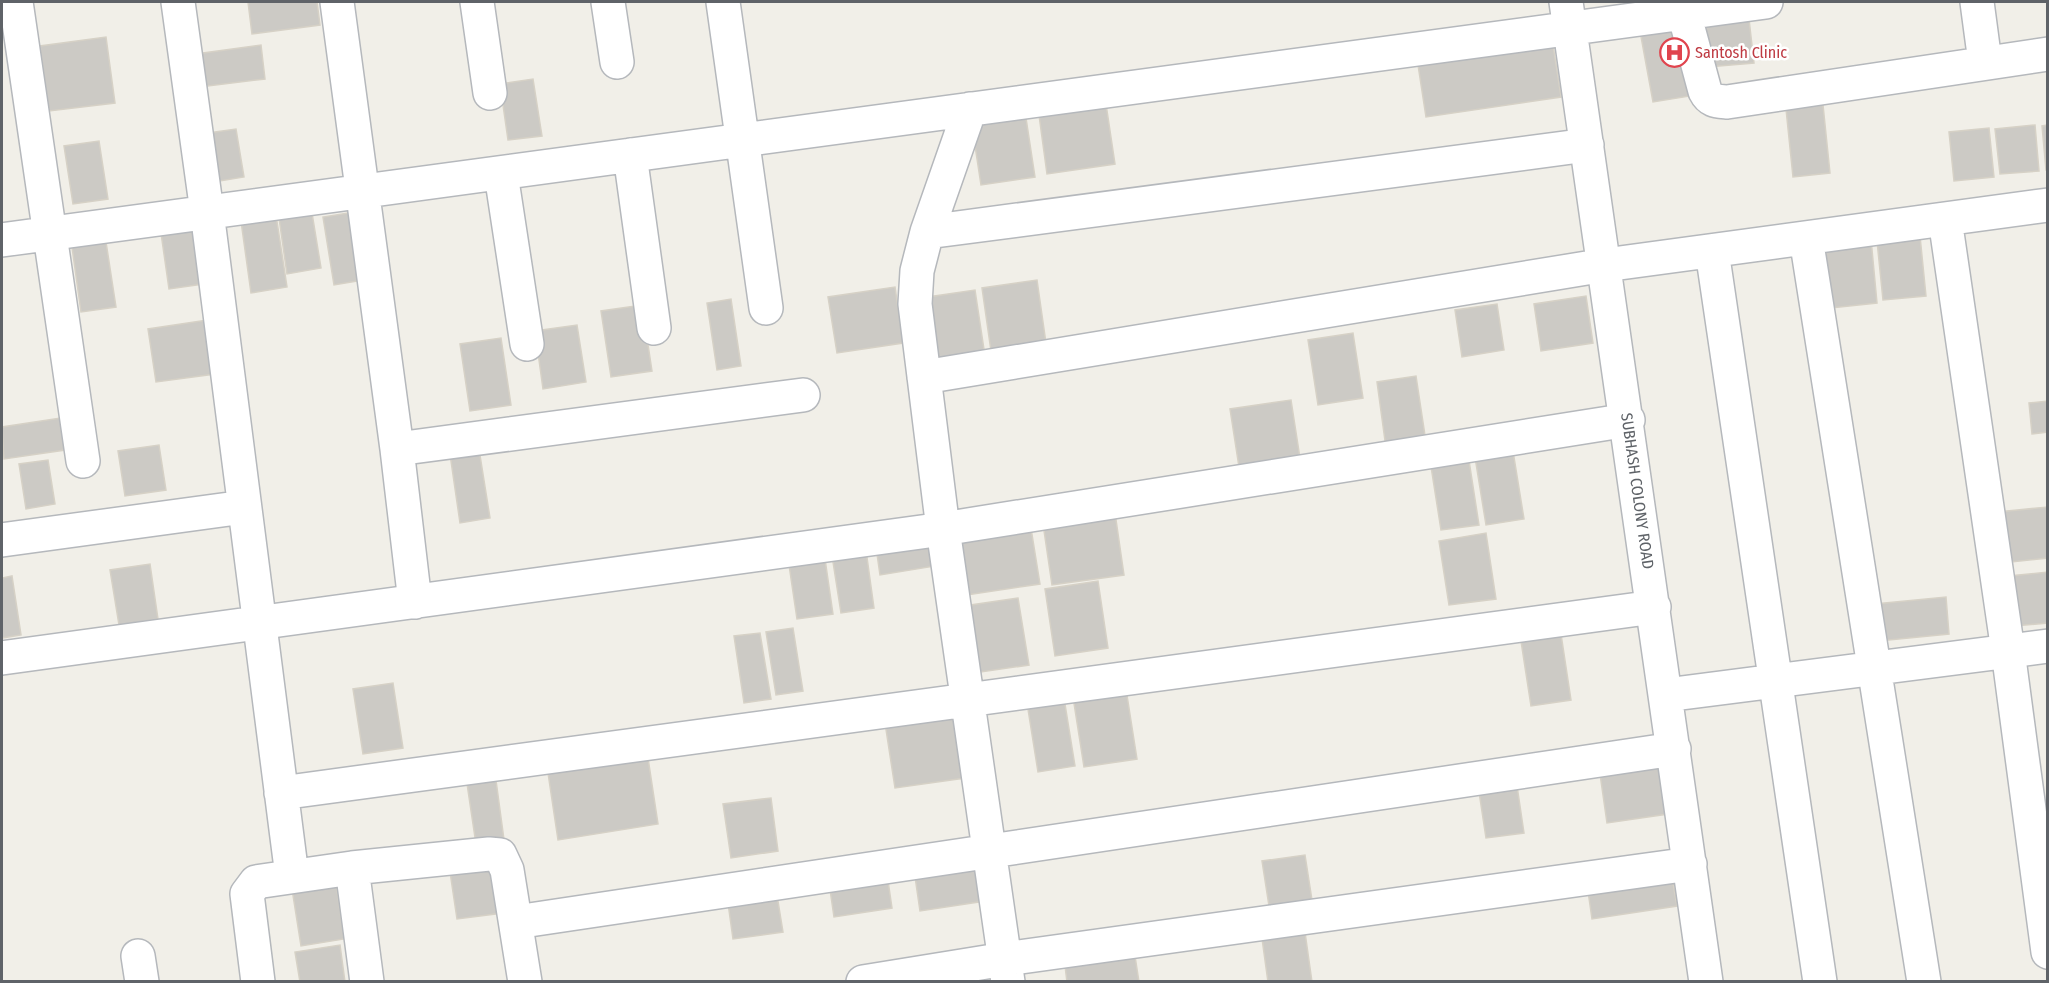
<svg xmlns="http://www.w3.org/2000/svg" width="2049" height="983" font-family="'Fira Sans Condensed',sans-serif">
	<rect width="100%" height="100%" fill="#f1efe8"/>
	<path fill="#cccac5" stroke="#d6d1c6" stroke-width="1.5" d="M248,2H317L320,25L252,34Z
		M1749,19L1754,63L1708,67L1704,23Z
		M1677,25L1690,96L1653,102L1640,31Z
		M106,37L115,103L49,111L40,46Z
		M261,45L265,79L200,87L196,54Z
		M1553,45L1561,97L1426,117L1418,65Z
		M533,79L542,136L508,140L500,84Z
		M1106,104L1115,164L1047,174L1039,115Z
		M1823,105L1830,173L1793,177L1786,109Z
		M1026,118L1035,177L981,185L972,126Z
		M2035,125L2039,171L2000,174L1995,129Z
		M2048,125V170H2046L2042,126Z
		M1989,128L1994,177L1954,181L1949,132Z
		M236,129L244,177L208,183L201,134Z
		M99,141L108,199L73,204L64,146Z
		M354,212L364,280L334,285L323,217Z
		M312,213L321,268L287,274L279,218Z
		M276,215L287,287L251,293L241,221Z
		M200,219L210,283L169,289L160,226Z
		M1920,236L1926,296L1883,300L1877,241Z
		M1871,239L1877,303L1831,308L1825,244Z
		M106,242L116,307L81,312L72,247Z
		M1037,280L1046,343L991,351L982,288Z
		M895,287L903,343L837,353L828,297Z
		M975,290L985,356L938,363L928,297Z
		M1586,296L1593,343L1541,351L1534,304Z
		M731,299L741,366L717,370L707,303Z
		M1497,304L1504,350L1462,357L1455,310Z
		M642,305L652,371L611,377L601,311Z
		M207,320L215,374L156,382L148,329Z
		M577,325L586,382L543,389L535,331Z
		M1353,333L1363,398L1318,405L1308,340Z
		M501,338L511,405L470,411L460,344Z
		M1416,376L1426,442L1386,448L1377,382Z
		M1291,400L1300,458L1239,467L1230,409Z
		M2048,401V432L2032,434L2029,403Z
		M67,417L72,449L4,459L2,427Z
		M159,445L166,490L125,496L118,451Z
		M479,449L490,518L460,523L450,454Z
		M1513,451L1524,519L1486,525L1475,457Z
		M1468,454L1479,525L1441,530L1430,460Z
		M48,460L55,504L26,509L19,464Z
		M1114,506L1124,575L1052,585L1042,517Z
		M2048,507V558L2002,563L1997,512Z
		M1030,522L1040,584L967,595L958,533Z
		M930,532L935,566L880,575L875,540Z
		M1486,533L1496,599L1449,605L1439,541Z
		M865,543L874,608L841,613L831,549Z
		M824,552L833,614L797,619L788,558Z
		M150,564L158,619L119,625L110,570Z
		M2048,572V623L2014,626L2009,576Z
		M12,576L21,635L2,638V578Z
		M1098,581L1108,648L1055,656L1045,589Z
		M1946,597L1949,634L1879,641L1875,604Z
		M1018,598L1029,665L974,673L964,606Z
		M793,628L803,691L776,695L766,632Z
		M760,633L771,699L744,703L734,636Z
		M1561,634L1571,700L1531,706L1521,641Z
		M393,683L403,748L363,754L353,689Z
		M1126,689L1137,759L1084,767L1073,697Z
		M1064,698L1075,766L1038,772L1027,703Z
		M956,713L965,778L895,788L885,723Z
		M648,758L658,824L558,840L548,773Z
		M1661,765L1668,814L1607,823L1600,774Z
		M495,773L505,847L477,851L466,777Z
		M1516,779L1524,833L1486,838L1478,785Z
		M771,798L778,851L731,858L723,804Z
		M978,853L985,901L920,911L913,863Z
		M1305,855L1312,900L1269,906L1262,861Z
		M496,865L503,913L457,919L450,872Z
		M886,867L892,908L834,917L828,876Z
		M1671,871L1677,906L1592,919L1587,884Z
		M336,883L344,939L301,946L292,889Z
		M776,889L783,932L733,939L727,896Z
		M1303,918L1312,982H1268L1260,924Z
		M340,945L345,982H300L295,952Z
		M1135,956L1139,982H1067L1065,966Z"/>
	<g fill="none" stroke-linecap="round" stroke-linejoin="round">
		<defs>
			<path id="minor" d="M16,2L83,461
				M178,2L207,212L292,876
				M337,2L397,449L415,602
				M477,2L490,93
				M608,2L617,62
				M723,2L766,308
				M1566,2L1706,982
				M1977,2L1985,62
				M1684,13L1705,91C1710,101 1716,101 1727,102L2048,54
				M970,109L927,232L917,271L915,304L943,529L1008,982
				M630,155L654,328
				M501,174L527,344
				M1945,219L2008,651L2048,952
				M927,232L1587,145
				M1806,238L1924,982
				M2,240L1766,2
				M1712,251L1820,982
				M924,377L1605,265L2048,205
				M397,449L803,395
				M2,540L244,507
				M2,658L943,529L1628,420
				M1666,695L2048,646
				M281,793L1654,607
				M352,868L367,982
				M516,922L1674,749
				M138,956L142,982
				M258,982L247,894L256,882L352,868L489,854L500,855L507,870L525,982
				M863,982L1005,959L1690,864"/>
		</defs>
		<use href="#minor" stroke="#b5b8bc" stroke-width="36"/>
		<use href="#minor" stroke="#fff" stroke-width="33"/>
	</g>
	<defs>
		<symbol id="hospital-ring" viewBox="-11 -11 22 22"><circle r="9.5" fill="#fff" stroke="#e0444e" stroke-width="1.5"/><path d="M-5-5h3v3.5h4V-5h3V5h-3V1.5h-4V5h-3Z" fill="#e0444e"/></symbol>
	</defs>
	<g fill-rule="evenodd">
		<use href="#hospital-ring" x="1658" y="36" width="33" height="33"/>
	</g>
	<g text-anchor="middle" stroke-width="5" stroke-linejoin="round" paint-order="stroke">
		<g font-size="16" fill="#be3a42" stroke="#fff" text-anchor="start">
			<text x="1695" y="58">Santosh Clinic</text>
		</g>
		<g font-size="16" fill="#5f6368" stroke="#fff">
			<text transform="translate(1638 491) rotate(82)" y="6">SUBHASH COLONY ROAD</text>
		</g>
	</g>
	<rect width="2049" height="983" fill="none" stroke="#5f6368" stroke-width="6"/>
</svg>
